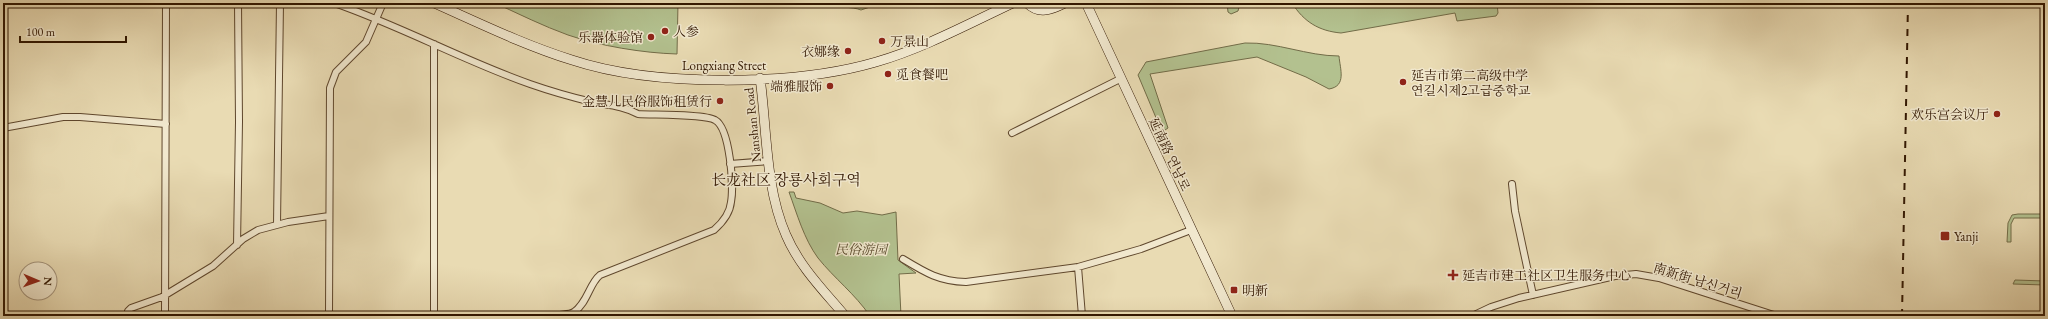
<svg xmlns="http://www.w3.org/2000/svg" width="2048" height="319" font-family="'EB Garamond','Noto Serif SC','Noto Serif KR',serif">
	<rect width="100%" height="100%" fill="#e9dbb3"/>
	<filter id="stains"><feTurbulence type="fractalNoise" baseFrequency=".005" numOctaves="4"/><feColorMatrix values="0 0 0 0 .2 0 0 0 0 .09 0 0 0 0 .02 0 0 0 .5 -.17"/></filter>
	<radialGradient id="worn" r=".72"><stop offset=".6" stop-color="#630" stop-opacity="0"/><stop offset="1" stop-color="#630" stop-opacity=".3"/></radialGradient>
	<path fill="#b3c18f" stroke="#726c48" d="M495,3H678L677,54C643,53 600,46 568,35C543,26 519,14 495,3Z
		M832,3H882L861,10C851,6 840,9 832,3Z
		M1227,3H1240L1238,11L1231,14L1228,12Z
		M1292,3H1497L1498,13L1496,16L1457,21L1455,13L1341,33C1319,31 1304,22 1292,3Z
		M1245,43C1277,42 1307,56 1339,56C1340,69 1347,86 1329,89L1306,77L1257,57L1150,74L1168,128L1162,132L1138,75L1146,62Z
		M789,192H794L796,198L820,203L843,213L857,211L882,215L896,212L898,260L916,273L899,274L901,316H870C855,294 834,278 818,258C804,239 797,214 789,192Z
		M2018,214H2045V218H2014L2011,224V242H2007L2008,223L2012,215Z
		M2015,280L2045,281V285L2013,284Z"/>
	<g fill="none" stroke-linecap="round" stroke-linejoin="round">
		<defs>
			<path id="street" d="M334,3C401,26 464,61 530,84C550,91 571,97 592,102C608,105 624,106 638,114C653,115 705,114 715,120C730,128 734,186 731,202C730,213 722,223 714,230L600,275C589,284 588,302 574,312C569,315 561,314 555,316
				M3,128L63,117H80L166,124
				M1012,133L1120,79
				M730,164L769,161
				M1512,184L1515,211L1533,295
				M277,224L280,3
				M237,245L239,122L238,3
				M903,259C926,273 939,281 966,282L1078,267L1141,249L1191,230
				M1078,267L1082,316
				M127,316L128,311L131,308L162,297L213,266L243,239L258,230L288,222L329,216
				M165,316L166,3
				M329,316L330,88L336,72L366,42L383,3
				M434,316V44
				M1472,316L1491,307L1519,298L1615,276L1636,274L1659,278L1777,316"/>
			<path id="secondary" d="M434,3C479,23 524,45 572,60C653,87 794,86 876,62C924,48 968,24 1013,3
				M1027,3C1039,15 1051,10 1065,3
				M1086,3L1232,316
				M760,78C767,128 765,188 786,235C799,266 824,291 845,316"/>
		</defs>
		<use href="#street" stroke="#5f472d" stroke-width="8"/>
		<use href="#secondary" stroke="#311600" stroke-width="10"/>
		<use href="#street" stroke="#f1e8ce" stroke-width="6"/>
		<use href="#secondary" stroke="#f1e8ce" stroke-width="9"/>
		<path stroke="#311600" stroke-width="2" stroke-dasharray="7 7" stroke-linecap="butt" d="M1902,316L1908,3"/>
	</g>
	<g fill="#8f2418" stroke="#f1e8ce" stroke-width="1.5">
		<circle cx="665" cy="31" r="4"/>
		<circle cx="651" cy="37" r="4"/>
		<circle cx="882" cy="41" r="4"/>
		<circle cx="848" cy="51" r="4"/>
		<circle cx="888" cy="74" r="4"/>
		<circle cx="1403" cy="82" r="4"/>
		<circle cx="830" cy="86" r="4"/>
		<circle cx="720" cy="101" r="4"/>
		<circle cx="1997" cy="114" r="4"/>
		<rect x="1940" y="231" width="10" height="10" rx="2"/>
		<path d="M1451 269h4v4h4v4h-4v4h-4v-4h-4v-4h4z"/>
		<rect x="1230" y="286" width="8" height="8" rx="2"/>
	</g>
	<g text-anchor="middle" stroke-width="3" stroke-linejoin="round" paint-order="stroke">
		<g font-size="13" fill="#311600" stroke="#f1e8ce" text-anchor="start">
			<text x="673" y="36">人参</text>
			<text x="643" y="42" text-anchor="end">乐器体验馆</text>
			<text x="890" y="46">万景山</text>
			<text x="840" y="56" text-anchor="end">衣娜缘</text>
			<text x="896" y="79">觅食餐吧</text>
			<text x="1411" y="80">延吉市第二高级中学<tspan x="1411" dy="15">연길시제2고급중학교</tspan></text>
			<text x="822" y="91" text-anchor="end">端雅服饰</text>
			<text x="712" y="106" text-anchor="end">金慧儿民俗服饰租赁行</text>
			<text x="1989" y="119" text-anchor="end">欢乐宫会议厅</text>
			<text x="1954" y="241">Yanji</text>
			<text x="1462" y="280">延吉市建工社区卫生服务中心</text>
			<text x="1242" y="295">明新</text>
		</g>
		<g font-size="13" fill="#311600" stroke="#f1e8ce">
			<text x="724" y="70">Longxiang Street</text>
			<text transform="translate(752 125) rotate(-96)" y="5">Nanshan Road</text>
			<text transform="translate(1170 154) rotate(65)" y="5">延南路 연남로</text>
			<text transform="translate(1698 280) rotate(17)" y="5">南新街 남신거리</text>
		</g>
		<g font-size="13" font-style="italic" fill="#58492b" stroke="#f1e8ce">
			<text x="861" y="254">民俗游园</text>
		</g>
		<g font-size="15" fill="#311600" stroke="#f1e8ce">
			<text x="786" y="185">长龙社区 장룡사회구역</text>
		</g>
	</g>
	<rect width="2048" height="319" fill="none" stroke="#e9dbb3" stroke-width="16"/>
	<rect x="4" y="4" width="2040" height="311" fill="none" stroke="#311600" stroke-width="2"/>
	<rect x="8" y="8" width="2032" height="303" fill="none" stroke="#311600"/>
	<g transform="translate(38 281) rotate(92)"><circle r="19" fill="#f1e8ce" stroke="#a4947c"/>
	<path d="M0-3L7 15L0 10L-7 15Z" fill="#8f2418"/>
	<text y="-6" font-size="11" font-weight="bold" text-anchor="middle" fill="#311600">N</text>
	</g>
	<path d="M20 36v6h106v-6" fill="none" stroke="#311600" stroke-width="2"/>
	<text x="26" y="36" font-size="12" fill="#311600" stroke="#f1e8ce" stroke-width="3" paint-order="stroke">100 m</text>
	<rect width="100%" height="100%" filter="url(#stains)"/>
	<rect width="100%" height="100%" fill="url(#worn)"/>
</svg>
